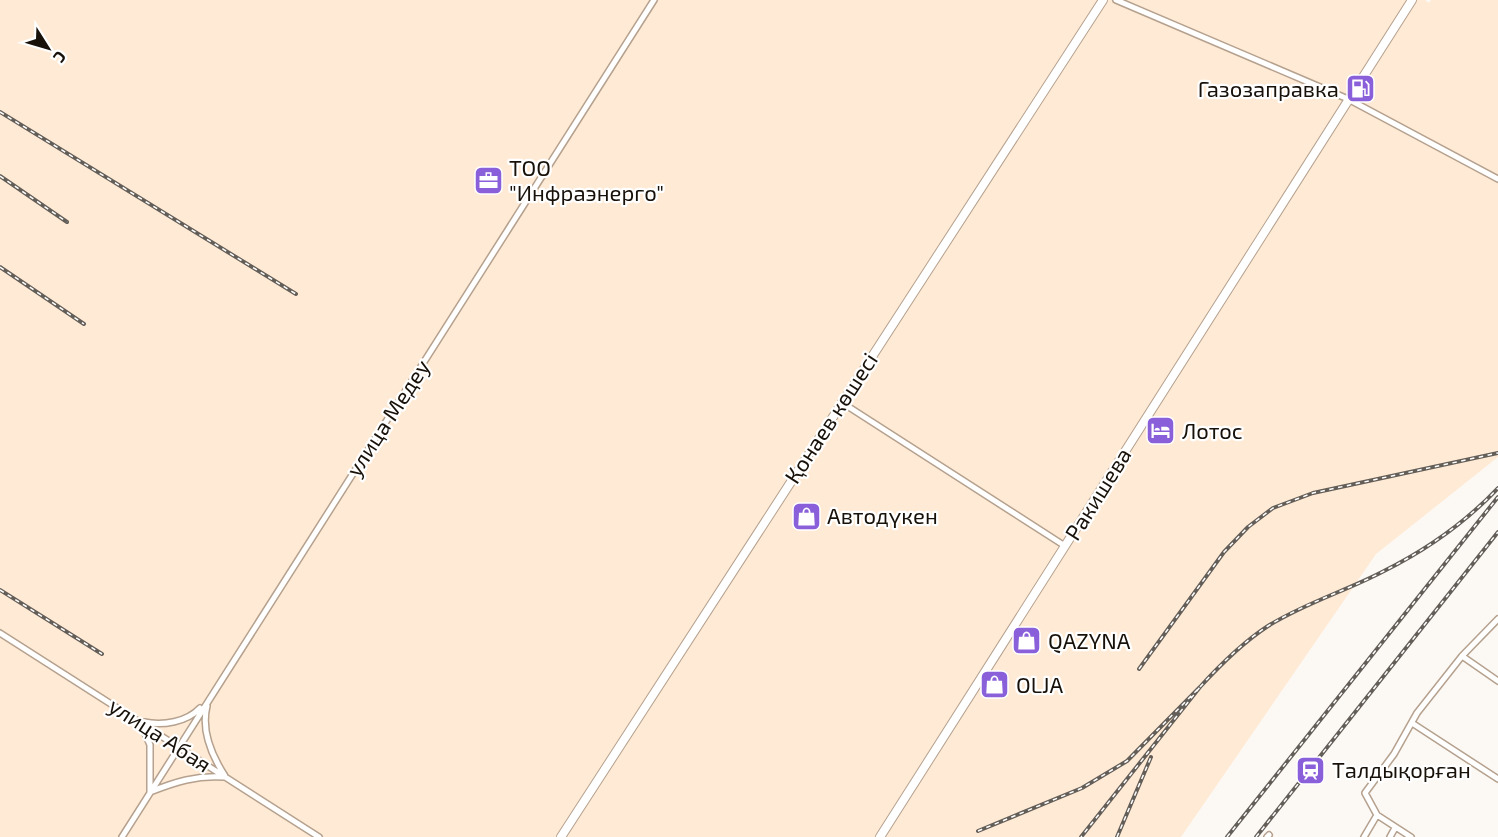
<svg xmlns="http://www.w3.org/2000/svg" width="1498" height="837" font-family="'Exo 2',sans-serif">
	<rect width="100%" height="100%" fill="#fcf8f3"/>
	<path fill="#ffead5" d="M0,0H1425L1429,3L1431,0H1498V457L1376,554L1181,837H0Z"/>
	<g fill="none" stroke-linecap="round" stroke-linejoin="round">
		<defs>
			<path id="street" d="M1116,0L1348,99L1498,179
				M841,402L1065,546
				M0,633L319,837
				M1462,656L1498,681
				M207,706C201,730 212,756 225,776
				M144,722C163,726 187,722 200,708
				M1412,723L1498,779
				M141,724L150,745V792C175,782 197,775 224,777
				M122,837L654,0
				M1267,837L1269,835
				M1364,837L1377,815
				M1390,837L1395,828
				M1411,837L1377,815L1365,793L1394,754L1417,713L1462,656L1498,619"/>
			<path id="secondary" d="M561,837L1103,0
				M880,837L1412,0"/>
		</defs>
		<use href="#street" stroke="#b5a18e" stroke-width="8"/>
		<use href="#secondary" stroke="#b5a18e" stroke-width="10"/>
		<use href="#street" stroke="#fff" stroke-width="5"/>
		<use href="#secondary" stroke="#fff" stroke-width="8"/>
		<defs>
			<path id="rail" d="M0,112L296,294
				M0,176L67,222
				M0,267L84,324
				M0,590L102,654
				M1139,669L1224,552L1248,527L1273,508L1313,493L1498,453
				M1200,687C1221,664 1242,643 1268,626C1305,603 1346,591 1384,571C1426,550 1466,522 1498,488
				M978,831L1082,788L1127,761L1200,687L1081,837
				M1117,837L1151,757
				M1227,837L1498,497
				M1256,837L1498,532"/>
		</defs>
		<use href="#rail" stroke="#645e58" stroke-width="4"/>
		<use href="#rail" stroke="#fff" stroke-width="1.5" stroke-dasharray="4.5" stroke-linecap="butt"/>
	</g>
	<defs>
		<symbol id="fuel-square" viewBox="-11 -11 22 22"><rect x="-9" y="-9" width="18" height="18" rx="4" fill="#8a60da" stroke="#fff"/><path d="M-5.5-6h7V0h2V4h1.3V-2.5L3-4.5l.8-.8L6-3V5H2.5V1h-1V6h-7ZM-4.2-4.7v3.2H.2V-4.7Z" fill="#fff"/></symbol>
		<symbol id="office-square" viewBox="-11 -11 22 22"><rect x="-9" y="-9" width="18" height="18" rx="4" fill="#8a60da" stroke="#fff"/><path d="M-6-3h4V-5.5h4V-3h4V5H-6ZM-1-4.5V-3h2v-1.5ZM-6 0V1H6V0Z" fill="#fff"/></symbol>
		<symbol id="hotel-square" viewBox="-11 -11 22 22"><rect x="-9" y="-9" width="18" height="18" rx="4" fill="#8a60da" stroke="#fff"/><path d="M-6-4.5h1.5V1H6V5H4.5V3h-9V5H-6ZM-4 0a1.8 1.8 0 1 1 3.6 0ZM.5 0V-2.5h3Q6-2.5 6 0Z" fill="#fff"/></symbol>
		<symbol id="shop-square" viewBox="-11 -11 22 22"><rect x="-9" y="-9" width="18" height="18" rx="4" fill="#8a60da" stroke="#fff"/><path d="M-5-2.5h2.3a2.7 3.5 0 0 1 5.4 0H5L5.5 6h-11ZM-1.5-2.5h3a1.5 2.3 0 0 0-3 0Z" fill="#fff"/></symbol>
		<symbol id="station-square" viewBox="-11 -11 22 22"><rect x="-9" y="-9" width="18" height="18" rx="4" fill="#8a60da" stroke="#fff"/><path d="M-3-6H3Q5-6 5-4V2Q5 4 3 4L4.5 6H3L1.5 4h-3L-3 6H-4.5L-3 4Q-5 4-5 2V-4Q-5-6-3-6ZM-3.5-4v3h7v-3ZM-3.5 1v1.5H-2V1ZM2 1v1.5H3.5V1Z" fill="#fff"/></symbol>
	</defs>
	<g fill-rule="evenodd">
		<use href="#fuel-square" x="1344" y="72" width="33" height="33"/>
		<use href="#office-square" x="472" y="164" width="33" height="33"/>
		<use href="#hotel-square" x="1144" y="414" width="33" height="33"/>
		<use href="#shop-square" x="790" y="500" width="33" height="33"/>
		<use href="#shop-square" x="1010" y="624" width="33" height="33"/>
		<use href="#shop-square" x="978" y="668" width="33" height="33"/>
		<use href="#station-square" x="1294" y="754" width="33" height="33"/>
	</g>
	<g text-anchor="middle" stroke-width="4.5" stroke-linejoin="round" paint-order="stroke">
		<g font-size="22" fill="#18110a" stroke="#fff" text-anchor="start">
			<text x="1339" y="97" text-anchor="end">Газозаправка</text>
			<text x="509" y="176">ТОО<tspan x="509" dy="25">"Инфраэнерго"</tspan></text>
			<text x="1182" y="439">Лотос</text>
			<text x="827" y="524">Автодүкен</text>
			<text x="1048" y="649">QAZYNA</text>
			<text x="1016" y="693">OLJA</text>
			<text x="1332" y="778">Талдықорған</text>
		</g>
		<g font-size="22" fill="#18110a" stroke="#fff">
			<text transform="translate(388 418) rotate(-57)" y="8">улица Медеу</text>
			<text transform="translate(831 418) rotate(-57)" y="8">Қонаев көшесі</text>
			<text transform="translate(1098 494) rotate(-58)" y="8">Ракишева</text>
			<text transform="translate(160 735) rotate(33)" y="8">улица Абая</text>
		</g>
	</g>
	<g transform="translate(48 48) rotate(127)" stroke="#ffffff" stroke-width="4.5" paint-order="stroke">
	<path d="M0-4.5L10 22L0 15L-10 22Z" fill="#18110a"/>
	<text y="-9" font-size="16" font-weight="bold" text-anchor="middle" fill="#18110a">С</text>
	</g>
</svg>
